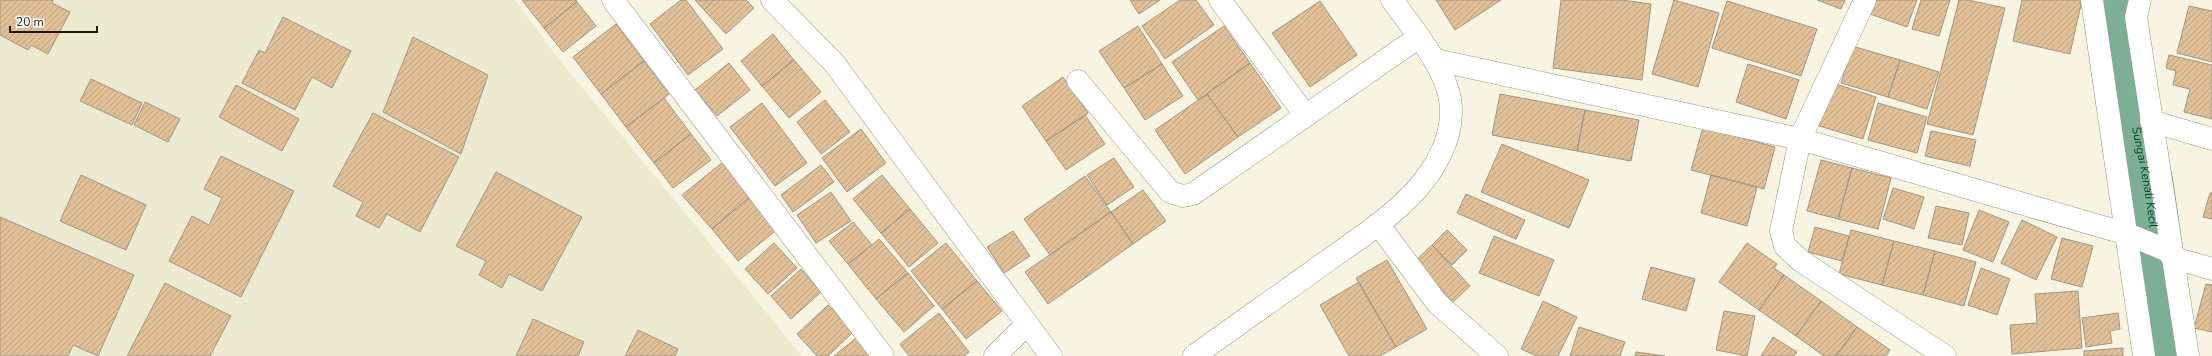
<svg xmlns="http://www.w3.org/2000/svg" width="2212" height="356" font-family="'Nunito Sans',sans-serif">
	<defs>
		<pattern id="building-hatch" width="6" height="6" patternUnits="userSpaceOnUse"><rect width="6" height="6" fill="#e1c097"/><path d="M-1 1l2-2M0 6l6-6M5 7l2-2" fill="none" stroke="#c0a481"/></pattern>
	</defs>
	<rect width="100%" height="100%" fill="#f7f5e1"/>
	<path fill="#edebcf" d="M0,0H515L554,53L802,356H0Z"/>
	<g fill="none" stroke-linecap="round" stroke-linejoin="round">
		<path stroke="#7caf95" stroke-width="52" id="s1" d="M2113,0L2118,38L2148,187L2172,356"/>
	</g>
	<path fill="url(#building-hatch)" stroke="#a29687" d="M0,0H53L52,3L70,12L48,54L31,45L28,50L0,35Z
		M522,0H576L577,2L544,28Z
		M681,0H686L723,49L688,75L650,24Z
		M695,0H714L704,10Z
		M714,0H746L754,8L726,34L704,10Z
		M1130,0H1160L1139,14Z
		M1180,0H1196L1214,25L1165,59L1142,26Z
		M1436,0H1501L1455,30Z
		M1561,0H1622L1651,4L1642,80L1553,68Z
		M1674,0L1719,13L1698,87L1652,74Z
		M1817,0H1845L1841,9Z
		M1875,0H1917L1907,27L1870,14Z
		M1921,0H1950L1939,36L1912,29Z
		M1959,0H1968L2005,8L1973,135L1927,124Z
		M2022,0H2082L2070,54L2013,41Z
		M1320,1L1357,55L1310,87L1272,33Z
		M1727,1L1817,29L1801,76L1712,48Z
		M577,2L596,26L563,52L544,28Z
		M2189,6L2212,11V62L2177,53Z
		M283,17L351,51L332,88L312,77L295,110L242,83L259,50L265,53Z
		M616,24L644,61L601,94L573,57Z
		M1138,26L1162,64L1124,88L1099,51Z
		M1224,26L1250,63L1198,100L1172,62Z
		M773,34L794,60L762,86L741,61Z
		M413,37L488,75L461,154L383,112Z
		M1852,46L1900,60L1888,97L1841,83Z
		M2169,55L2212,65V119L2184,112L2190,89L2173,85L2176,71L2166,68Z
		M794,60L821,92L789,118L762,86Z
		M1900,60L1939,72L1927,109L1888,97Z
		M644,61L669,94L626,127L601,94Z
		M729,63L750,90L717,116L695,90Z
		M1250,63L1281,108L1238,137L1207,94Z
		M1162,64L1183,96L1145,120L1124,88Z
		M1748,64L1799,80L1786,119L1736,102Z
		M1063,77L1088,113L1046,141L1022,106Z
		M91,79L142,103L132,125L80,101Z
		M1833,83L1876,97L1863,139L1819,126Z
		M236,85L299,119L282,151L219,117Z
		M1207,94L1238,137L1185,174L1155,130Z
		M1500,94L1585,110L1577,151L1492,135Z
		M664,98L691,134L654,163L626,127Z
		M825,100L850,132L821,154L797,122Z
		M145,102L180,119L168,142L134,125Z
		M762,103L807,163L775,186L730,127Z
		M1878,103L1927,117L1917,153L1868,140Z
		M1585,110L1639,120L1631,161L1577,151Z
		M373,113L459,157L420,232L387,214L379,228L356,216L363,202L333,186Z
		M1085,115L1105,144L1066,170L1046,141Z
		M1703,127L1775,147L1764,189L1691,170Z
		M861,129L886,163L847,192L822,158Z
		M1931,131L1976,140L1970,166L1925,156Z
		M691,134L711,160L673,188L654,163Z
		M1502,144L1589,180L1569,228L1481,192Z
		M221,156L294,191L241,297L169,261L192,216L209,225L222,198L204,189Z
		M1114,158L1134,187L1107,205L1087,175Z
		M1821,160L1852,168L1838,219L1807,211Z
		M723,162L751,196L712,229L682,195Z
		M821,165L834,182L793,212L781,195Z
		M1852,168L1891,178L1878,229L1838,219Z
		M496,172L582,217L542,291L509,274L502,288L479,275L486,261L456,246Z
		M81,175L146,205L126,250L60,221Z
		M882,175L910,209L881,233L853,199Z
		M1711,175L1757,187L1747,226L1701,213Z
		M1085,176L1111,212L1050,255L1024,219Z
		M1893,188L1924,197L1914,229L1883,219Z
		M1143,190L1166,221L1133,244L1111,212Z
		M831,192L851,221L816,243L797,215Z
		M2210,193H2212V219L2203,217Z
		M1466,194L1525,220L1516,239L1457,213Z
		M751,196L779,228L738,261L712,229Z
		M1936,206L1969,213L1962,245L1928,238Z
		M910,209L938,243L909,267L881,233Z
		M1979,210L2009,222L1993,262L1963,250Z
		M1111,212L1133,244L1048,304L1025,272Z
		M0,217L134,275L98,356L73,345L68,356H0Z
		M2022,220L2057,237L2036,280L2001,263Z
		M853,222L872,245L848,264L829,241Z
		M1815,227L1849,236L1842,261L1808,252Z
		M1447,230L1467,250L1452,265L1432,245Z
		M1851,230L1894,241L1882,285L1839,274Z
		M1013,231L1030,256L1004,273L987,247Z
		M1494,236L1554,260L1539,296L1479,273Z
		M2062,238L2093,246L2082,287L2051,279Z
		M879,239L908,273L876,299L848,264Z
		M1894,241L1935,251L1923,295L1882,285Z
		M774,243L797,268L768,294L745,269Z
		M946,243L977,281L942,309L911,271Z
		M1747,243L1777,264L1774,268L1784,275L1759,310L1719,282Z
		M1432,245L1470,286L1453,302L1415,261Z
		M1935,251L1976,262L1964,306L1923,295Z
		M1387,260L1427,329L1396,347L1356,278Z
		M1651,267L1695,279L1686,311L1642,299Z
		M1981,268L2010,279L1997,315L1968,305Z
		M801,269L821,292L791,319L771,296Z
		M908,273L934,306L904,332L876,299Z
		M1784,275L1821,301L1796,336L1759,310Z
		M977,281L1002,311L966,339L942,309Z
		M1359,282L1396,347L1380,356H1349L1320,305Z
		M165,283L231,316L210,356H127Z
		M2206,284L2212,285V332L2194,328Z
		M2078,291L2082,348L2012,354L2010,325L2037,323L2035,294Z
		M1543,301L1577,317L1558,356H1537L1521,349Z
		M1821,301L1857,327L1836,356H1824L1796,336Z
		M828,305L853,332L828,356H817L797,334Z
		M1724,311L1755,316L1747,356L1716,350Z
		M939,313L969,352L964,356H909L900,344Z
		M2118,313L2120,329L2110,331L2112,343L2086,347L2082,318Z
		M533,319L584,342L578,356H516Z
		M1579,327L1625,342L1620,356H1570Z
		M1857,327L1890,350L1886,356H1836Z
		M638,330L678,349L675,356H625Z
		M1773,337L1797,352L1794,356H1761Z
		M856,338L872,356H834Z
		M2123,348V356H2084V351Z
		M1636,352L1665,356H1635Z"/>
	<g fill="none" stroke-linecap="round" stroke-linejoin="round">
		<defs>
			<path id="street" d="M613,0L883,356
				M772,0L834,63L1051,356
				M1220,0L1306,116
				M1865,0L1800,139L1781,231L1785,246L1801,261L1945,356
				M2092,0L2144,356
				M2140,0L2136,17L2188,356
				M1436,60L1800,139L2127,234L2166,250L2174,258L2212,269
				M1078,81L1170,192L1183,196L1193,194L1419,37
				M2151,121L2212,139
				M1378,224L1437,303L1497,356
				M995,356L1027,324"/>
			<path id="secondary" d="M1194,356C1238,324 1283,293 1327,261C1358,239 1391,218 1417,189C1435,169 1452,139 1451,110C1451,73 1413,29 1392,0"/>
		</defs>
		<use href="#street" stroke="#9a9987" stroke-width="23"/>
		<use href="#secondary" stroke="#9a9987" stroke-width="23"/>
		<use href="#street" stroke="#fff" stroke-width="22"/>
		<use href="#secondary" stroke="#fff" stroke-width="22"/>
	</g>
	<g text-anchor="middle" stroke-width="3" stroke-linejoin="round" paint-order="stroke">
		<g font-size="12" font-style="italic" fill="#00462d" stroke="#fff">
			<text dy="4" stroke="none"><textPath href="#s1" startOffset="180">Sungai Kenali Kecil</textPath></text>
		</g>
	</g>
	<path d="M10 26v6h87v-6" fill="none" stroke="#1a1912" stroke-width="2"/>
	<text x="16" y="26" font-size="12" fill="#1a1912" stroke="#ffffff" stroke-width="3" paint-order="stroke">20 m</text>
</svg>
